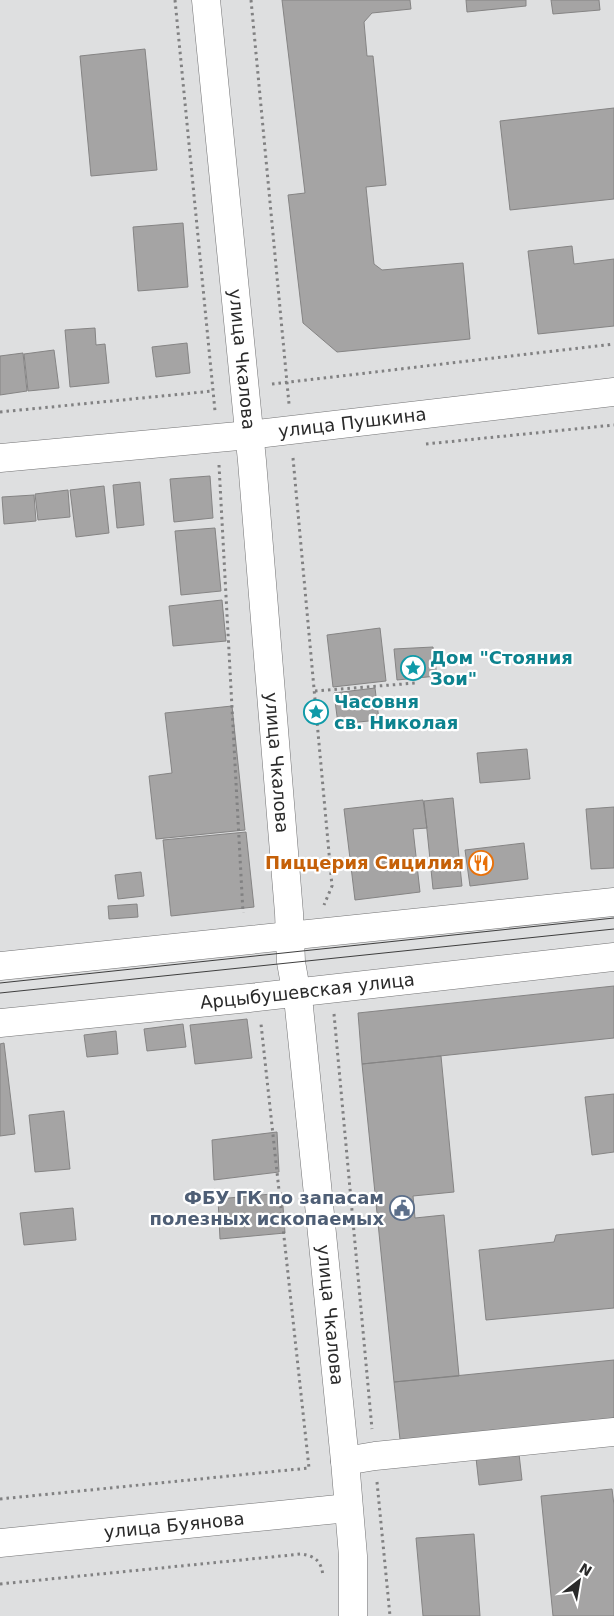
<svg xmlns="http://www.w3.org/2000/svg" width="614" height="1616" font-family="'DejaVu Sans',sans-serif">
	<rect width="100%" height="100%" fill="#dedfe0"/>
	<path fill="#a5a4a4" stroke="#858484" d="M282,0H410L411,9L372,13L364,22L367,56H373L386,185L366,187L374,264L382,270L463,263L470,339L337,352L303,323L288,195L305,193Z
		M466,0H526V6L467,12Z
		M551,0H599L600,10L553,14Z
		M145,49L157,170L91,176L80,56Z
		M614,108V199L510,210L500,121Z
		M183,223L188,287L138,291L133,227Z
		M572,246L574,264L614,259V326L538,334L528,251Z
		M95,328L96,345L105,344L109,383L70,387L65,330Z
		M187,343L190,373L156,377L152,347Z
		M54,350L59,388L28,391L24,354Z
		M23,353L27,391L0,395V356Z
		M210,476L213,518L174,522L170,479Z
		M140,482L144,525L117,528L113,485Z
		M104,486L109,533L76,537L70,490Z
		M68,490L70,517L38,520L35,494Z
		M34,495L36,521L4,524L2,497Z
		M215,528L221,591L181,595L175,531Z
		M222,600L226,641L173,646L169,606Z
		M380,628L386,681L333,687L327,635Z
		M433,647L437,676L397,680L394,649Z
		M375,688L379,720L338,724L334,693Z
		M232,706L245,830L156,839L149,776L172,773L165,713Z
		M527,749L530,779L480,783L477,753Z
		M453,798L462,886L433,889L424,801Z
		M423,800L427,828L413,829L420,892L355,900L344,809Z
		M614,807V868L591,869L586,809Z
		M246,832L254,907L171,916L163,840Z
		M524,843L528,879L470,886L465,850Z
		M141,872L144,896L118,899L115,875Z
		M137,904L138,917L109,919L108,906Z
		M614,986V1038L362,1064L358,1013Z
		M247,1019L252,1058L195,1064L190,1025Z
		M183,1024L186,1047L147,1051L144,1029Z
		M116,1031L118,1054L87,1057L84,1035Z
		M4,1043L15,1134L0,1136V1044Z
		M441,1056L454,1192L413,1196L415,1218L444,1215L459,1376L394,1382L362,1064Z
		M614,1094V1152L592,1155L585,1097Z
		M64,1111L70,1169L35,1172L29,1115Z
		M277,1132L279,1172L214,1180L212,1140Z
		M282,1193L285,1233L220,1239L218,1199Z
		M73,1208L76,1240L24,1245L20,1213Z
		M614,1229V1308L486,1320L479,1250L554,1242L556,1235Z
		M614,1360V1428L401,1449L394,1382Z
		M519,1454L522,1480L479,1485L476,1458Z
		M612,1489L614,1505V1616H553L541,1496Z
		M474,1534L480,1616H423L416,1538Z"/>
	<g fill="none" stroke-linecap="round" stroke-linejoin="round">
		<defs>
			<g id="minor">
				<path id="s1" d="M206,0L252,461L289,913L291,962L299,1007L345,1461L353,1556V1616"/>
				<path id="s2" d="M0,458L249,435L614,392"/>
				<path d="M345,1461L375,1456L614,1432"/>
				<path id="s3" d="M0,1543L348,1508"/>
			</g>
			<g id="major">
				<path d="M0,966L614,902"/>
				<path id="s4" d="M0,1023L249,998L614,957"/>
			</g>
		</defs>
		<use href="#minor" stroke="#737374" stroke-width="29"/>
		<use href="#major" stroke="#737374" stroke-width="29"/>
		<path stroke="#818182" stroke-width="3" stroke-dasharray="2.5 4" stroke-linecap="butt" d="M175,0L215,411
			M251,0L289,404
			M272,384L614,344
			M0,412L213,391
			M426,444L614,425
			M293,458L332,886L324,905
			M219,465L243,913
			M315,691L416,683
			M334,1014L372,1429
			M377,1482L390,1616
			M0,1499L309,1468L261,1024
			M0,1584L301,1554C316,1556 322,1562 323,1577"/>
		<use href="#minor" stroke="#fff" stroke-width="28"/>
		<use href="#major" stroke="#fff" stroke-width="28"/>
		<path stroke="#3e3e3e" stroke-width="1" d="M0,983L614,918
			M0,993L614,929"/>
	</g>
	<defs>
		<symbol id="sight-ring" viewBox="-11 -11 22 22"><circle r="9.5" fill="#fff" stroke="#0f9aa8" stroke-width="1.5"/><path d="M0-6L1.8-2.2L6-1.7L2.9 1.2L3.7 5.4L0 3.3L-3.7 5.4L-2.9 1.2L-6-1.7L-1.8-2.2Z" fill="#0f9aa8"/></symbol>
		<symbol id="restaurant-ring" viewBox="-11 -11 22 22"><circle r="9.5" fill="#fff" stroke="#e8710a" stroke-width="1.5"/><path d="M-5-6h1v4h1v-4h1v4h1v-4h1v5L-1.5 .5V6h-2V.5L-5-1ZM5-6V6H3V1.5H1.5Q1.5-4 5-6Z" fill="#e8710a"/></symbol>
		<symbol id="civic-ring" viewBox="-11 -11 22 22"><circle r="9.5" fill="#fff" stroke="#5c6f8a" stroke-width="1.5"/><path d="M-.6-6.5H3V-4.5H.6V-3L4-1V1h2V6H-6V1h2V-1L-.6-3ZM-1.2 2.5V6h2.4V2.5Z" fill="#5c6f8a"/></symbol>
	</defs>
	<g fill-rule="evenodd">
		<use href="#sight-ring" x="399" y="654" width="28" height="28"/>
		<use href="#sight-ring" x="302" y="698" width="28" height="28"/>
		<use href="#restaurant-ring" x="467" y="849" width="28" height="28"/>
		<use href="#civic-ring" x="388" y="1194" width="28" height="28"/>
	</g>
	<g text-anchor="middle" stroke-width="4.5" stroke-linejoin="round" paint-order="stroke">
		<g font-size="18" fill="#2a2a2a" stroke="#fff">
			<text dy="6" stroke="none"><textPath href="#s1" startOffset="361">улица Чкалова</textPath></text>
			<text dy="6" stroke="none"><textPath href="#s2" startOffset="354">улица Пушкина</textPath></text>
			<text dy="6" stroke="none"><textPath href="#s1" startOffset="766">улица Чкалова</textPath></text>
			<text dy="6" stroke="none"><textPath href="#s4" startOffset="309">Арцыбушевская улица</textPath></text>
			<text dy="6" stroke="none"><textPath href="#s1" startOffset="1321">улица Чкалова</textPath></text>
			<text dy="6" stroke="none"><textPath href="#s3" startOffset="175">улица Буянова</textPath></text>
		</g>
		<g font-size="18" font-weight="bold" fill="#0d838f" stroke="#fff" text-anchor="start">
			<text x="430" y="664">Дом "Стояния<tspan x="430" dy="21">Зои"</tspan></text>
			<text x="334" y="708">Часовня<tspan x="334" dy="21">св. Николая</tspan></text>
		</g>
		<g font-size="18" font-weight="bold" fill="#c56008" stroke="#fff" text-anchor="end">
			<text x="464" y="869">Пиццерия Сицилия</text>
		</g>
		<g font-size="18" font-weight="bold" fill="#4e5e75" stroke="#fff" text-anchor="end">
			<text x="384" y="1204">ФБУ ГК по запасам<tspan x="384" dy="21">полезных ископаемых</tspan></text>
		</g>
	</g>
	<g transform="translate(579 1581) rotate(31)" stroke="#ffffff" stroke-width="4" paint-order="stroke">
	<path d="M0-4L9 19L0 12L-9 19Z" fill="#2a2a2a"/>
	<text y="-8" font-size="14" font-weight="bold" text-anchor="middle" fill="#2a2a2a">N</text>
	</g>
</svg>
